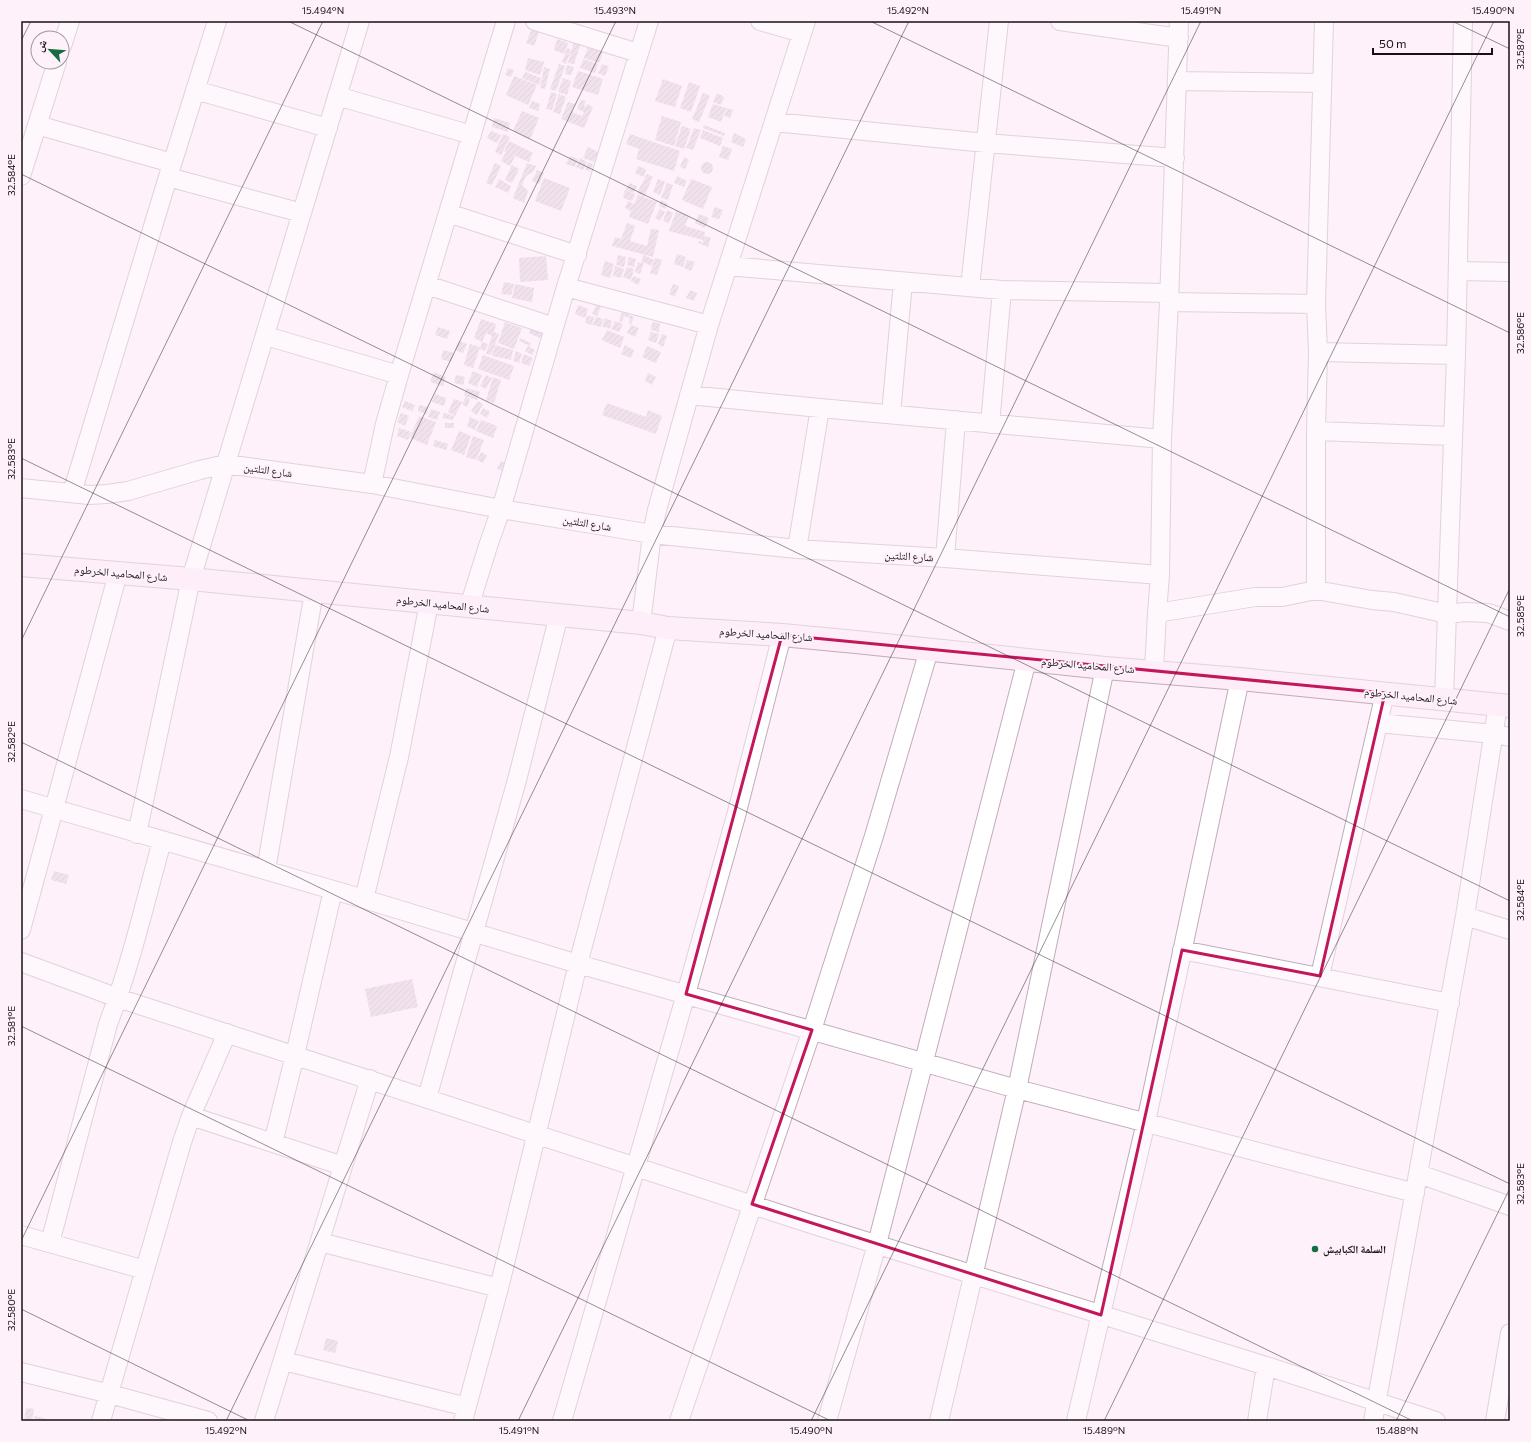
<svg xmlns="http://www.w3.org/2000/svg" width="1531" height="1442" font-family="Commissioner,'Noto Naskh Arabic',sans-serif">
	<defs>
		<pattern id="building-hatch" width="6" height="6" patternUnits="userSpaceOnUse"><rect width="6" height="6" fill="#e3cedd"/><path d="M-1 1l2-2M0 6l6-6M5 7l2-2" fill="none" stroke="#c2b0bd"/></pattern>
	</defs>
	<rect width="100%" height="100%" fill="#fef1fa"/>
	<path fill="url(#building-hatch)" d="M533,26L540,29L534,46L526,43Z
		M575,37L582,40L574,64L568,63Z
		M557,39L568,43L564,54L554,50Z
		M589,44L604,49L599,63L584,58Z
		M567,48L571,50L566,64L562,62Z
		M528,58L544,62L540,75L525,70Z
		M583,59L598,64L595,73L580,68Z
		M559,64L565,66L556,91L550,89Z
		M602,64L609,66L605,76L598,73Z
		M567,65L574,67L571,75L565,74Z
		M544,67L550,69L545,89L540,88Z
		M508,68L514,70L511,77L505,75Z
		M578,71L603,79L598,95L572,87Z
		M525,72L541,78L539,85L522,78Z
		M514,76L537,85L528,105L506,95Z
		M563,78L571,81L567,95L558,92Z
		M663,79L682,86L675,107L655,101Z
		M689,82L700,86L691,112L680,108Z
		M551,92L557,94L552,110L546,109Z
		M703,93L710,96L699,122L692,119Z
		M717,93L724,97L721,105L713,102Z
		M559,94L566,97L560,114L553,112Z
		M581,100L586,101L584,106L586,107L587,104L593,107L584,128L561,119L568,102L575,104L572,112L582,116L584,112L577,109Z
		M532,101L540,104L538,111L529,108Z
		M713,104L726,108L721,122L708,117Z
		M727,108L733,110L730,118L724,116Z
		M522,111L539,118L530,139L513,131Z
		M662,116L681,122L674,146L655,140Z
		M494,118L510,123L508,132L492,127Z
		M704,125L725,133L724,136L703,128Z
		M682,126L691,129L684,149L675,146Z
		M694,128L701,130L693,150L686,148Z
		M703,130L723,138L720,146L700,138Z
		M491,131L501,135L497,143L487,138Z
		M734,133L746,139L743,147L731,142Z
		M503,134L510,137L501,155L495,152Z
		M630,134L680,151L674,171L636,159L639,149L626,144Z
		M509,141L533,153L529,162L515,156L510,166L501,161L506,152L504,151Z
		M723,146L732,149L728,160L719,157Z
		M588,147L598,152L594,162L583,158Z
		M570,156L578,159L575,167L566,164Z
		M684,157L689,160L685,169L680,167Z
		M580,158L587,162L583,170L576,167Z
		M701 168a6 6 0 1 1 12 0a6 6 0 1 1-12 0Z
		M588,162L593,164L590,172L585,169Z
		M495,163L501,166L492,185L486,183Z
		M527,163L536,166L533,172L526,176L522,185L528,191L524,203L513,198Z
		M512,165L519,169L512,183L505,180Z
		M638,166L646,169L644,177L635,173Z
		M537,170L544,173L539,184L532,181Z
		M647,174L653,177L644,197L637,193Z
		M677,176L687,181L684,187L674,183Z
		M544,178L570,188L561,211L535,201Z
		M499,179L511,186L508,193L495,187Z
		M658,179L665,182L660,195L653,192Z
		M691,179L712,187L703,209L682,200Z
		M629,183L637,186L634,193L626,190Z
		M667,183L673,185L668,200L661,198Z
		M625,190L635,194L632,201L623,198Z
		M638,195L657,202L648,224L629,217L631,211L625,208L628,201L634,204Z
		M661,200L668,204L666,209L659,206Z
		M715,207L723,210L719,219L711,217Z
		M660,209L665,212L660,221L655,218Z
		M667,210L673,213L669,223L663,221Z
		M676,211L689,216L685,226L705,232L704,238L706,236L711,238L708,247L698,243L699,241L703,243V240L669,231Z
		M699,214L709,218L705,228L695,223Z
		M627,223L635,226L630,241L647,246L651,229L659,230L653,257L612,246L615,237L621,239Z
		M677,254L686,257L683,267L674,264Z
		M618,255L626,257L624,267L616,265Z
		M644,255L654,260L651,266L641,261Z
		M546,256L548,280L520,282L519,258Z
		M629,257L636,259L634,267L627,265Z
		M655,258L662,260L657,275L650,273Z
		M687,260L695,262L691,271L684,268Z
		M605,261L614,264L610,278L601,275Z
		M638,262L644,263L640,274L635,272Z
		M615,266L624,269L621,278L613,276Z
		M627,267L634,269L631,280L623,277Z
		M634,276L641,279L638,285L631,281Z
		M504,282L514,284L511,295L501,294Z
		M515,284L534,288L532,302L512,298Z
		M673,284L679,286L675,297L669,294Z
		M690,290L697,293L694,301L686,298Z
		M592,296L604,300L597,316L592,314L596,306L589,303Z
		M578,305L588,309L585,318L575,314Z
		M622,312L634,317L631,324L629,323L630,318L624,316L622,322L619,321Z
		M587,316L594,317L592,325L585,323Z
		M596,317L603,319L601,327L593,325Z
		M605,318L612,321L610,329L602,326Z
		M481,319L496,324L494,332L499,334L491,355L486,354L492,336L486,333L482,342L474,338Z
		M615,321L623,324L619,332L611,329Z
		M505,322L522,328L514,349L498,343Z
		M652,322L660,323L659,332L651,330Z
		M532,324L544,329L540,338L529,333Z
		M631,325L639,328L635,337L627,333Z
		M438,327L450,331L447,339L435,335Z
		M607,330L624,337L620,348L602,340Z
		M651,332L659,334L656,343L648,340Z
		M662,334L667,336L663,347L658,344Z
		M520,338L531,343L530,346L519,341Z
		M459,341L467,344L463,353L455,350Z
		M482,342L488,344L485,351L480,349Z
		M470,344L480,347L473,368L464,365Z
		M495,345L513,350L511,360L492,356Z
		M625,345L634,350L631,358L621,354Z
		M528,346L535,350L532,355L525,351Z
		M647,346L661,352L656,363L642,357Z
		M443,350L454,353L451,362L441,359Z
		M516,351L522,354L519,363L513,361Z
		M524,354L533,358L529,366L521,363Z
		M483,355L514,366L509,380L478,369Z
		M473,371L482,375L477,387L468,383Z
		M434,372L446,377L443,386L430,382Z
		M648,373L656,377L652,385L645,381Z
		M456,375L465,377L463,385L454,383Z
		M486,375L492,378L486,389L480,386Z
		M493,377L501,380L494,403L486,400Z
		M466,388L480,392L477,400L464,396Z
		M435,394L446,398L444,406L432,402Z
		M466,397L470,399L467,407L462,404Z
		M454,399L462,402L455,416L448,412Z
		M405,401L415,405L412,411L402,407Z
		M478,401L483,404L477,415L471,411Z
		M607,403L646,417L648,410L662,416L656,434L602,415Z
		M419,405L428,407L427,414L418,411Z
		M483,408L490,412L487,418L480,414Z
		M431,409L440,412L437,420L428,417Z
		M401,413L409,416L405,426L397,422Z
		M444,413L454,416L453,420L442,418Z
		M419,416L436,422L427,445L410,438Z
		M470,417L479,421L475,430L467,426Z
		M481,420L497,426L493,438L476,431Z
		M445,423H454V428H445Z
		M399,428L411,432L408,440L397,436Z
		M459,431L471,436L464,455L451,450Z
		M473,436L484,440L476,460L466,457Z
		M435,440L448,444L446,450L433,446Z
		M481,452L487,455L483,463L477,460Z
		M501,461L508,464L505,472L497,469Z
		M54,871L69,875L66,884L51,880Z
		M412,979L418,1007L371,1017L365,989Z
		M326,1338L338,1341L335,1353L323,1350Z
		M26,1408L34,1409L32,1421H24Z
		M35,1416L47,1419V1421H34Z"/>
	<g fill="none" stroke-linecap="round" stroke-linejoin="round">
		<defs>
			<path id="street" d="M535,21L638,53
				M760,21L802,33
				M1060,21L1179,38
				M62,46L70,21
				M1177,81L1322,83
				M195,90L328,128
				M337,96L472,135
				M774,122L986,143L1175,158
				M37,125L172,163
				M21,176L57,62
				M168,177L302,213
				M448,213L577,255
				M728,266L1002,290L1169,293
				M1458,271L1510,272
				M427,285L554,327
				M566,287L709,325
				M970,287L999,21
				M1169,302L1316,304
				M266,336L399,375
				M1318,352L1456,355
				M689,395L820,408L1162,439
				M891,414L903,282
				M990,424L1002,290
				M1316,431L1452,436
				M372,484L385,424L399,375L506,21
				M21,488L89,495L107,494L128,491L200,470L226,464L372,484L501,509L652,534L797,549L945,558L1160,575
				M72,493L168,177L217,21
				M797,549L820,408
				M945,558L956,420
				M1316,590V431L1318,352L1316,304L1324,21
				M469,607L488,546L501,509L566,287L649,21
				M1157,613L1255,597H1282L1316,590L1372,600L1394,602L1447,614L1465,612L1488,613L1510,621
				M641,623L652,534L657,510L709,325L806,21
				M1154,671L1157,613L1160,575L1162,439L1169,302L1179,21
				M1444,699L1456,355L1463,21
				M1378,723L1494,734L1510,737
				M21,799L364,899L578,964L1017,1089L1415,1193
				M137,834L191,579L360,21
				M266,870L314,592
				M364,899L399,757L429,603
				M1465,916L1510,930
				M21,930L118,573
				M1182,950L1450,1003
				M21,962L118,998L811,1224L1266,1366L1436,1421
				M1320,976L1385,693
				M427,1098L517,780L559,615
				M191,1116L343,1166
				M273,1143L295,1055L333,890
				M1419,1174L1510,1206
				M21,1235L145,1270
				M320,1242L499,1288
				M50,1243L108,1024C131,964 145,902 162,841
				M284,1361L467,1407
				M21,1372L110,1394L208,1421
				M101,1421L182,1142L191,1116L227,1033
				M264,1421L370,1079
				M463,1421L499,1288L578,964L668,628
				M562,1421L686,994L736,816L782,635
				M679,1421L812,1030L874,836L929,650
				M827,1421L877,1244L1027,660
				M939,1421L1017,1089L1105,668
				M1076,1421L1146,1122L1240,679
				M1257,1421L1266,1366
				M1373,1421L1465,916L1498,705
				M1495,1421L1510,1333"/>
			<path id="secondary" d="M21,565L191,579L641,623L668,628L782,635L856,642L1105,668L1240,679L1510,706"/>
		</defs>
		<use href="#street" stroke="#c0acbb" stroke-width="20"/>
		<use href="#secondary" stroke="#c0acbb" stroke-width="24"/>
		<use href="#street" stroke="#fff" stroke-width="18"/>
		<use href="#secondary" stroke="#feecf9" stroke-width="22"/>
	</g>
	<path d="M0 0H1531V1442H0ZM782,635L1385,693L1320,976L1182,950L1101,1315L752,1204L812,1030L686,994Z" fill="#fef1fa" fill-opacity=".55" fill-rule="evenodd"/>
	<path fill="none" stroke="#c2185b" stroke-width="3" stroke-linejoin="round" d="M782,635L1385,693L1320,976L1182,950L1101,1315L752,1204L812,1030L686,994Z"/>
	<path fill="none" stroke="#171015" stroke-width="1" stroke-opacity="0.45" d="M288,21L1510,617M870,21L1510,333M1452,21L1510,49M21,41L31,21M21,174L1510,901M21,458L1510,1184M21,641L323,21M21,742L1413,1421M21,1026L831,1421M21,1241L616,21M21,1309L250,1421M226,1421L909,21M518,1421L1201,21M811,1421L1494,21M1104,1421L1510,588M1396,1421L1510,1188"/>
	<circle fill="#146e41" stroke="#fef1fa" stroke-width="1.5" cx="1315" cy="1249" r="4"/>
	<g text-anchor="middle" stroke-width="4" stroke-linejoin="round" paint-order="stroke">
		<g font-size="11" fill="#171015" stroke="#fef1fa">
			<text transform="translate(268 470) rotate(8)" y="4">شارع التلتين</text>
			<text transform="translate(587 523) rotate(9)" y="4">شارع التلتين</text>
			<text transform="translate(909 556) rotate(3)" y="4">شارع التلتين</text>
			<text transform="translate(121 573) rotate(5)" y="4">شارع المحاميد الخرطوم</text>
			<text transform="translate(443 604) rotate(6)" y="4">شارع المحاميد الخرطوم</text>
			<text transform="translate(766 634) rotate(4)" y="4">شارع المحاميد الخرطوم</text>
			<text transform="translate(1088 665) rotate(5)" y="4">شارع المحاميد الخرطوم</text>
			<text transform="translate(1411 696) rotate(6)" y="4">شارع المحاميد الخرطوم</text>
		</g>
		<g font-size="11" font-weight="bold" fill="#171015" stroke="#fef1fa" text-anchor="start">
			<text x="1323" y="1253">السلمة الكبابيش</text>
		</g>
	</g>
	<rect width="1531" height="1442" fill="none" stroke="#fef1fa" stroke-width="44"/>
	<g transform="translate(50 50) rotate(296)"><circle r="19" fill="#fef1fa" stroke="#a2979e"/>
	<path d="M0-3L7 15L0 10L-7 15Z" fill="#146e41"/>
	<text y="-6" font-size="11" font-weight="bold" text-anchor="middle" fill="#171015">ش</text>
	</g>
	<path d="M1373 48v6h119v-6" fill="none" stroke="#171015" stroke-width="2"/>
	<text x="1379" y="48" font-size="12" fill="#171015" stroke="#fef1fa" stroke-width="3" paint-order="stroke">50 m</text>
	<rect x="22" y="22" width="1487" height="1398" fill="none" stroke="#171015" stroke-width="1.5"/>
	<g font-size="10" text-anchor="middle" fill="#171015">
		<text x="323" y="14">15.494°N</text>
		<text x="615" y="14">15.493°N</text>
		<text x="908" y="14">15.492°N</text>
		<text x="1201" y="14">15.491°N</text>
		<text x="1493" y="14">15.490°N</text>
		<text transform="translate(1520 49) rotate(-90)" y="4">32.587°E</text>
		<text transform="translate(11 175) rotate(-90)" y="4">32.584°E</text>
		<text transform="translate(1520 333) rotate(-90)" y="4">32.586°E</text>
		<text transform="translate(11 459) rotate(-90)" y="4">32.583°E</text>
		<text transform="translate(1520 616) rotate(-90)" y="4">32.585°E</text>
		<text transform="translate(11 742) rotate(-90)" y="4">32.582°E</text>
		<text transform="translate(1520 900) rotate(-90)" y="4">32.584°E</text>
		<text transform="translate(11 1026) rotate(-90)" y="4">32.581°E</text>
		<text transform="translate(1520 1184) rotate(-90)" y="4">32.583°E</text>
		<text transform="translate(11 1310) rotate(-90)" y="4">32.580°E</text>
		<text x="226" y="1434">15.492°N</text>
		<text x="519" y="1434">15.491°N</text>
		<text x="811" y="1434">15.490°N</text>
		<text x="1104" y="1434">15.489°N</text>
		<text x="1397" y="1434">15.488°N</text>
	</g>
</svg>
